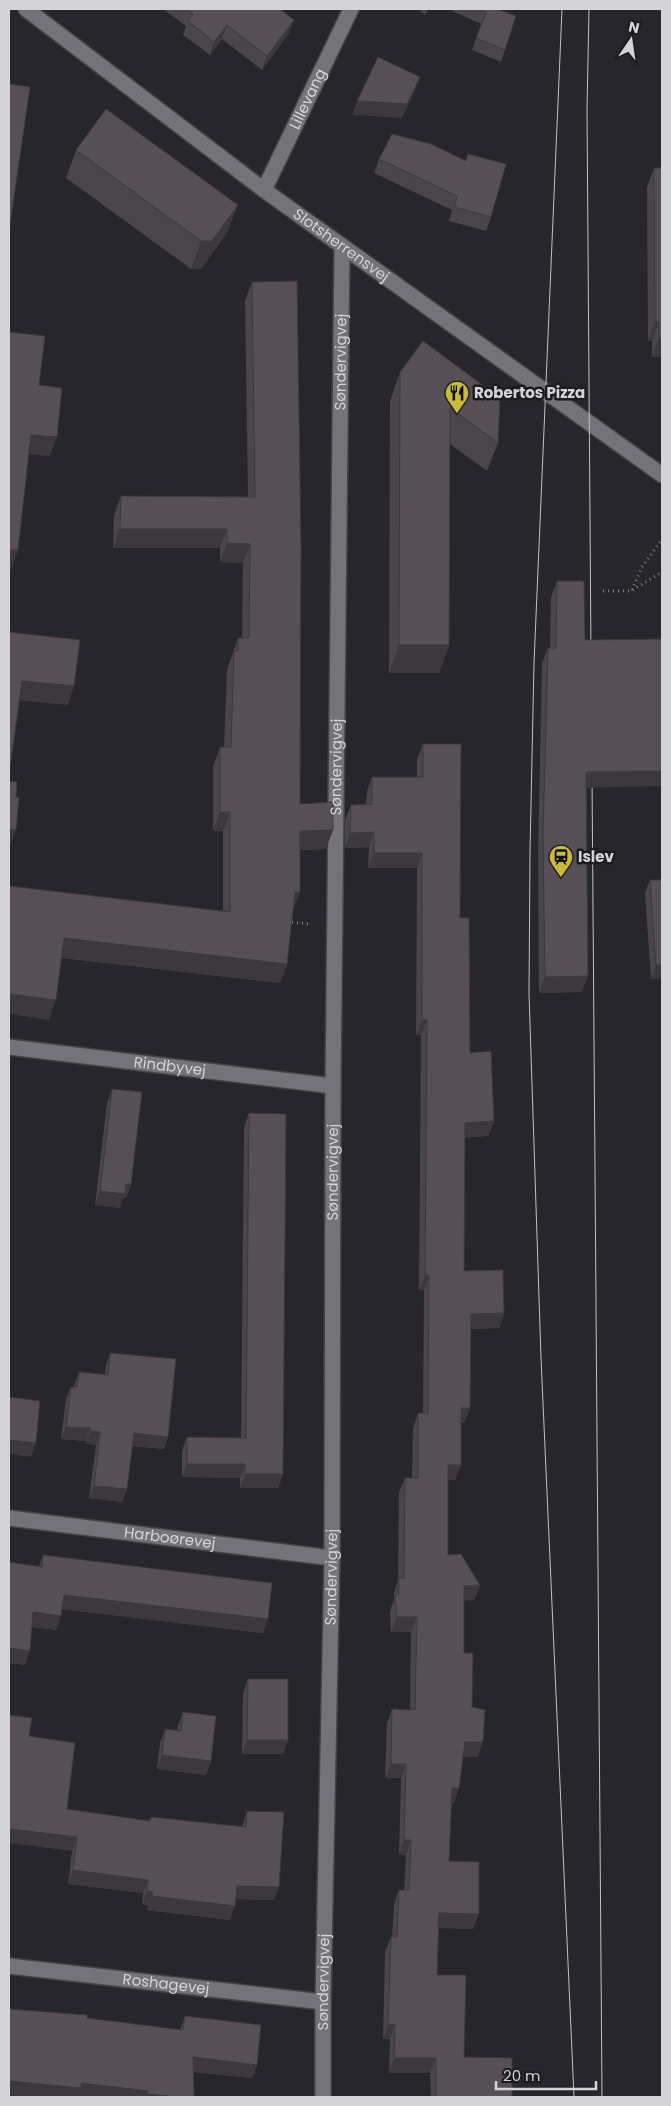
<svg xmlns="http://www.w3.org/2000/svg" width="671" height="2106" font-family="Poppins,sans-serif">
	<rect width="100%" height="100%" fill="#27262c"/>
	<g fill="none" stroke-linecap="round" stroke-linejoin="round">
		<defs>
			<g id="minor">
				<path id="s1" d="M26,9L264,190L662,475"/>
				<path id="s2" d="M264,190L351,9"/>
				<path id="s3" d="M9,1047L333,1086"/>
				<path id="s4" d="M9,1518L332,1558"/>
				<path id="s5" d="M9,1966L323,2002"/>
				<path id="s6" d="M323,2097V2002L332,1558L333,1086L342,246"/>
			</g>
		</defs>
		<use href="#minor" stroke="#434247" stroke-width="18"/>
		<path stroke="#7e7d82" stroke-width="3" stroke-dasharray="1 4" stroke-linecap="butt" d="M632,590L642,567L662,539
			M603,591H631L662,572
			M287,922L311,924"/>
		<use href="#minor" stroke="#74737a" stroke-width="15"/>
		<path stroke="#c1c1c5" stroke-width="1" d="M562,9L534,663L530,852L529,993L541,1358L574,2097
			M589,9L587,109L591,655
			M592,775L602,2097"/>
	</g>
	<path fill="#4a454a" d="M163,9H280L289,33L262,70L222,39L210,55L183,35L186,26Z
		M419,9H428L425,15Z
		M448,9H497L505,50L501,62L472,50L481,24Z
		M76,150L227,233L201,269H191L66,178Z
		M468,154L491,217L486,231L449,221L452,210L374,173L379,159L466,161Z
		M654,168H662V357H652V341H648L647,187Z
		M252,282L300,804L326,849L300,850L287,964L280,983L62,958L49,1020L9,886L223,911V831H213V767L220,747H224L227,670L238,638H242L243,563L220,562V548H113L114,515L121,496L248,497L245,301Z
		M400,372L498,443L487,471L450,444L449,645L439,673H389L390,401Z
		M557,581L587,788L582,992L539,993L538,852L542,663L548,648H550L551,597Z
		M423,744L460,918L470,1053L494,1121L488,1136L465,1137L464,1271L504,1313L499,1328L471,1329L470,1408L464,1423H461L455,1480H448V1555L480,1585L474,1600H464V1653L472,1707L478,1757H463L454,1803H452L449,1861L479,1914L473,1929L439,1928L437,1975L464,2057L512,2097H431L430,2073H389L390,2039H383L385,1952L391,1937H392L394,1904L399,1890H404L406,1855L399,1854L401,1778H385L387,1724L392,1709L410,1710L411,1632H391L390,1611L394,1600V1593L398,1581L399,1492L405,1478H412L413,1428L418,1413H423L424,1290H419L421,1035H416L417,868H368L369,847L345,848V820L351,805H366L367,792L372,777H417V759Z
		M650,880L662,978L651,979L645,893Z
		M112,1089L131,1184L126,1198H123L120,1208L95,1205L107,1103Z
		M249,1113L283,1474L278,1488H240V1478L182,1477V1451L187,1437L241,1438L244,1127Z
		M110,1353L168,1437L164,1449L132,1446L127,1489L122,1502L89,1498L96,1445L86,1443V1441L61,1439L66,1399L71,1387H74L79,1372L105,1374L106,1365Z
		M43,1555L268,1619L263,1633L62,1609L56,1630L32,1627L25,1665L9,1663V1562L39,1566Z
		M248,1679L288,1740L283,1754H242L243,1693Z
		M183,1712L211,1761L206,1775L157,1769L160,1743L165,1729L177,1731L178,1726Z
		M29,1736L67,1809L149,1821L151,1817L242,1827L247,1811L279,1887L274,1900L236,1899L230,1920L147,1910L148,1905L142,1904L143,1893L68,1884L72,1851Z
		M9,2009L180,2030L185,2016L257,2065L252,2078L193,2072L194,2097H33L9,2095Z"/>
	<path fill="#3c383c" d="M294,20L289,33L262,70L267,56Z
		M227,25L222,39L210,55L214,42Z
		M420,77L415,91L402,118L352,115L357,101Z
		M238,205L227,233L201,269H191L201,241Z
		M655,321L659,322L652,341H648Z
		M659,338H662V357H652Z
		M31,435L57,437L50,456L24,454Z
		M120,529H227L220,548H113Z
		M227,543L250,544L243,563L220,562Z
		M11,550H18L11,570L9,569Z
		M399,645H449L439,673H389Z
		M22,681L74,686L68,705L15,700Z
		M662,771V786L581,788L586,772Z
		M220,812H230L223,831H213Z
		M9,829L16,830L9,848Z
		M333,830L326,849L293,850L300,831Z
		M374,832L369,847L345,848L350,833Z
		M374,853H422L417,868H368Z
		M295,892H300L293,911Z
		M64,938L287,964L280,983L57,957Z
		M656,965H662V978L651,979Z
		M588,976L582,992L539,993L545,977Z
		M9,994L56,1000L49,1020L9,1014Z
		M422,1020H427L421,1035H416Z
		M494,1121L488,1136L460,1138L465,1123Z
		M126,1184H131L126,1198H123L120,1208L95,1205L100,1191Z
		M425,1275H429L424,1290H419Z
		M504,1313L499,1328L466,1329L471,1314Z
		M461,1408H470L464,1423H456Z
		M66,1427L90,1428L86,1441L61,1439Z
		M90,1431L100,1432L96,1445L86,1443Z
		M134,1433L168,1437L164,1449L129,1445Z
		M9,1440L36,1443L31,1457L9,1454Z
		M187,1464H245L240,1478L182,1477Z
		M448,1465H461L455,1480H443Z
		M245,1474H283L278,1488H240Z
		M94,1486L127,1489L122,1502L89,1498Z
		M480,1585L474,1600L459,1601L464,1586Z
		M64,1595L268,1619L263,1633L59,1609Z
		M33,1612L61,1616L56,1630L28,1626Z
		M397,1617H417L411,1632H391Z
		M9,1648L30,1651L25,1665L9,1663Z
		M247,1740H288L283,1754H242Z
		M465,1742H483L478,1757H460Z
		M162,1755L211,1761L206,1775L157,1769Z
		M391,1764H406L401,1778H385Z
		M452,1788H459L454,1803L447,1802Z
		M9,1829L77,1837L72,1851L9,1843Z
		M404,1840H411L406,1855L399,1854Z
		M73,1870L148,1880L143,1893L68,1884Z
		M237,1886L279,1887L274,1900L232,1899Z
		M147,1891L153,1892L148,1905L142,1904Z
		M152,1896L235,1906L230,1920L147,1910Z
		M439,1913L479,1914L473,1929L434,1928Z
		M395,2024L390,2039H383L388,2025Z
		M193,2057L257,2065L252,2078L188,2071Z
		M394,2058H436L430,2073H389Z
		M9,2081L81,2083L148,2091L146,2097H33L9,2095Z
		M147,2094L169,2096V2097H146Z"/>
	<path fill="#565056" stroke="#3c383c" d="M186,9H280L294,20L267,56L227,25L214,42L188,21L193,14Z
		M476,9H497L516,16L505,50L476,38L486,13Z
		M378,57L420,77L407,104L357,101Z
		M9,84L30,87L9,232Z
		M106,109L238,205L212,241H201L76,150Z
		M392,134L431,144L466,161L468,154L506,164L491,217L454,207L457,196L379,159Z
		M654,168H662V338H659V322L655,321Z
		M297,281L301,545L300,804L333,802V830L300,831V892H295L287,964L64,938L56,1000L9,994V886L230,912V812H220V747H231L234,651H238V638H249L250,544L227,543V529H120L121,496L255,497L252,282Z
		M9,332L45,336L39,385L62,388L57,437L31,435L18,550H11L9,572Z
		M423,341L500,398L498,443L450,408L449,645H399L400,372Z
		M557,581H584L585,640L662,639V771L586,772L588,976L545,977L543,837L548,648H556Z
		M9,632L80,640L74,686L22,681L9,776Z
		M423,744H461L460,918H469L470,1053L491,1051L494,1121L465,1123L464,1271L503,1270L504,1313L471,1314L470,1408H461V1465H448V1555L461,1554L480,1585L464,1586V1653H473L472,1707L485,1710L483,1742H465L459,1788H452L449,1861L479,1862V1914L439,1913L437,1975H466L464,2057L512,2058V2097H436V2058H394L395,2024L388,2025L391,1937H397L399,1890H409L411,1840H404L406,1764H391L392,1709L415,1710L417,1617H397L395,1596L399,1594V1578H404L405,1478H418V1413H428L429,1275H425L427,1020H422V853H374V832L350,833L351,805L372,804V777H423Z
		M9,781L17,782L16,797L19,798L16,830L9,829Z
		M650,880H662V965H656Z
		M112,1089L142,1092L131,1184H126L125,1194L100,1191Z
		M249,1113L286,1114L283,1474H245V1464H187V1437L246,1438Z
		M110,1353L176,1359L168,1437L134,1433L127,1489L94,1486L100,1432L90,1431V1428L66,1427L71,1387H77L79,1372L108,1375Z
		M9,1397L40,1401L36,1443L9,1440Z
		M43,1555L272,1583L268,1619L64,1595L61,1616L33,1612L30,1651L9,1648V1562L42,1567Z
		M248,1679H288V1740H247Z
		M183,1712L216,1716L211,1761L162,1755L165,1729L181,1731Z
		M9,1715L32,1718L29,1736L75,1743L67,1809L150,1821L151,1817L246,1827L247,1811L284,1812L279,1887L237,1886L235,1906L152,1896L153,1892L147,1891L148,1880L73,1870L77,1837L9,1829Z
		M9,2009L87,2015V2018L183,2030L185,2016L261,2025L257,2065L193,2057L194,2097H169V2096L147,2094L148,2091L81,2083V2088L9,2081Z"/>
	<defs>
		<symbol id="restaurant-pin" viewBox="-11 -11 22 30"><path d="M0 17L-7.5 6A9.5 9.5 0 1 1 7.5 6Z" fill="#c9ba3a" stroke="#1d1c22"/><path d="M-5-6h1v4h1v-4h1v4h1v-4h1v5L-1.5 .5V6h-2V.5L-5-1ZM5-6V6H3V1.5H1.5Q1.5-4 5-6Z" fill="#111"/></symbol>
		<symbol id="station-pin" viewBox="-11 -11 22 30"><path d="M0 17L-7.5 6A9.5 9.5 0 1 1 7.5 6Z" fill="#c9ba3a" stroke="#1d1c22"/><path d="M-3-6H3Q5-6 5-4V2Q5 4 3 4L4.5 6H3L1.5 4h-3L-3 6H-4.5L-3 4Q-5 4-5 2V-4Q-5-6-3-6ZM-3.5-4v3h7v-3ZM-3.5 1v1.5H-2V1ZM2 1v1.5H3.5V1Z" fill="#111"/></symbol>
	</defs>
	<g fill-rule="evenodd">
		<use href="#restaurant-pin" x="443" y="379" width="28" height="38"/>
		<use href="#station-pin" x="547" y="843" width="28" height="38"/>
	</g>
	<g text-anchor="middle" stroke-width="5" stroke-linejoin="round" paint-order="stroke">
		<g font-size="15" fill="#d4d4d8" stroke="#1d1c22">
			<text dy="5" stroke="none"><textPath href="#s2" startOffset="101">Lillevang</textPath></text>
			<text dy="5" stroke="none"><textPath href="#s1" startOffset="394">Slotsherrensvej</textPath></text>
			<text dy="5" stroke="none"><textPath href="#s6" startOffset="1735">Søndervigvej</textPath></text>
			<text dy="5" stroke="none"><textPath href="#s6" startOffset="1330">Søndervigvej</textPath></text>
			<text dy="5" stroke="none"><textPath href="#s3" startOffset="162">Rindbyvej</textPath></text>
			<text dy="5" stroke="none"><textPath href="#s6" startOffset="925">Søndervigvej</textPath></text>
			<text dy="5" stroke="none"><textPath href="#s4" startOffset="162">Harboørevej</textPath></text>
			<text dy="5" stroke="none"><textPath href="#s6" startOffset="520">Søndervigvej</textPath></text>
			<text dy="5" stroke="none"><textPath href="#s6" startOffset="115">Søndervigvej</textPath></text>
			<text dy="5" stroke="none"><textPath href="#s5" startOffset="158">Roshagevej</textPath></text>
		</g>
		<g font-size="15" font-weight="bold" fill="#d4d4d8" stroke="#1d1c22" text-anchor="start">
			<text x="474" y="398">Robertos Pizza</text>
			<text x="578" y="862">Islev</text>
		</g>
	</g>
	<rect width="671" height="2106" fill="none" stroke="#d4d4d8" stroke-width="20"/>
	<g transform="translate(631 40) rotate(13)" stroke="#1d1c22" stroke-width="4" paint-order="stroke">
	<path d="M0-4L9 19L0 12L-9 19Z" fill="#d4d4d8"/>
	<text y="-8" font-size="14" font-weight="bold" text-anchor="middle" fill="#d4d4d8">N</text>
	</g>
	<path d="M496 2081v8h100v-8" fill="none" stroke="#d4d4d8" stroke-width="2.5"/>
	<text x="503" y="2081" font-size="15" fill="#d4d4d8" stroke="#1d1c22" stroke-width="4" paint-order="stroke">20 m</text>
</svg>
